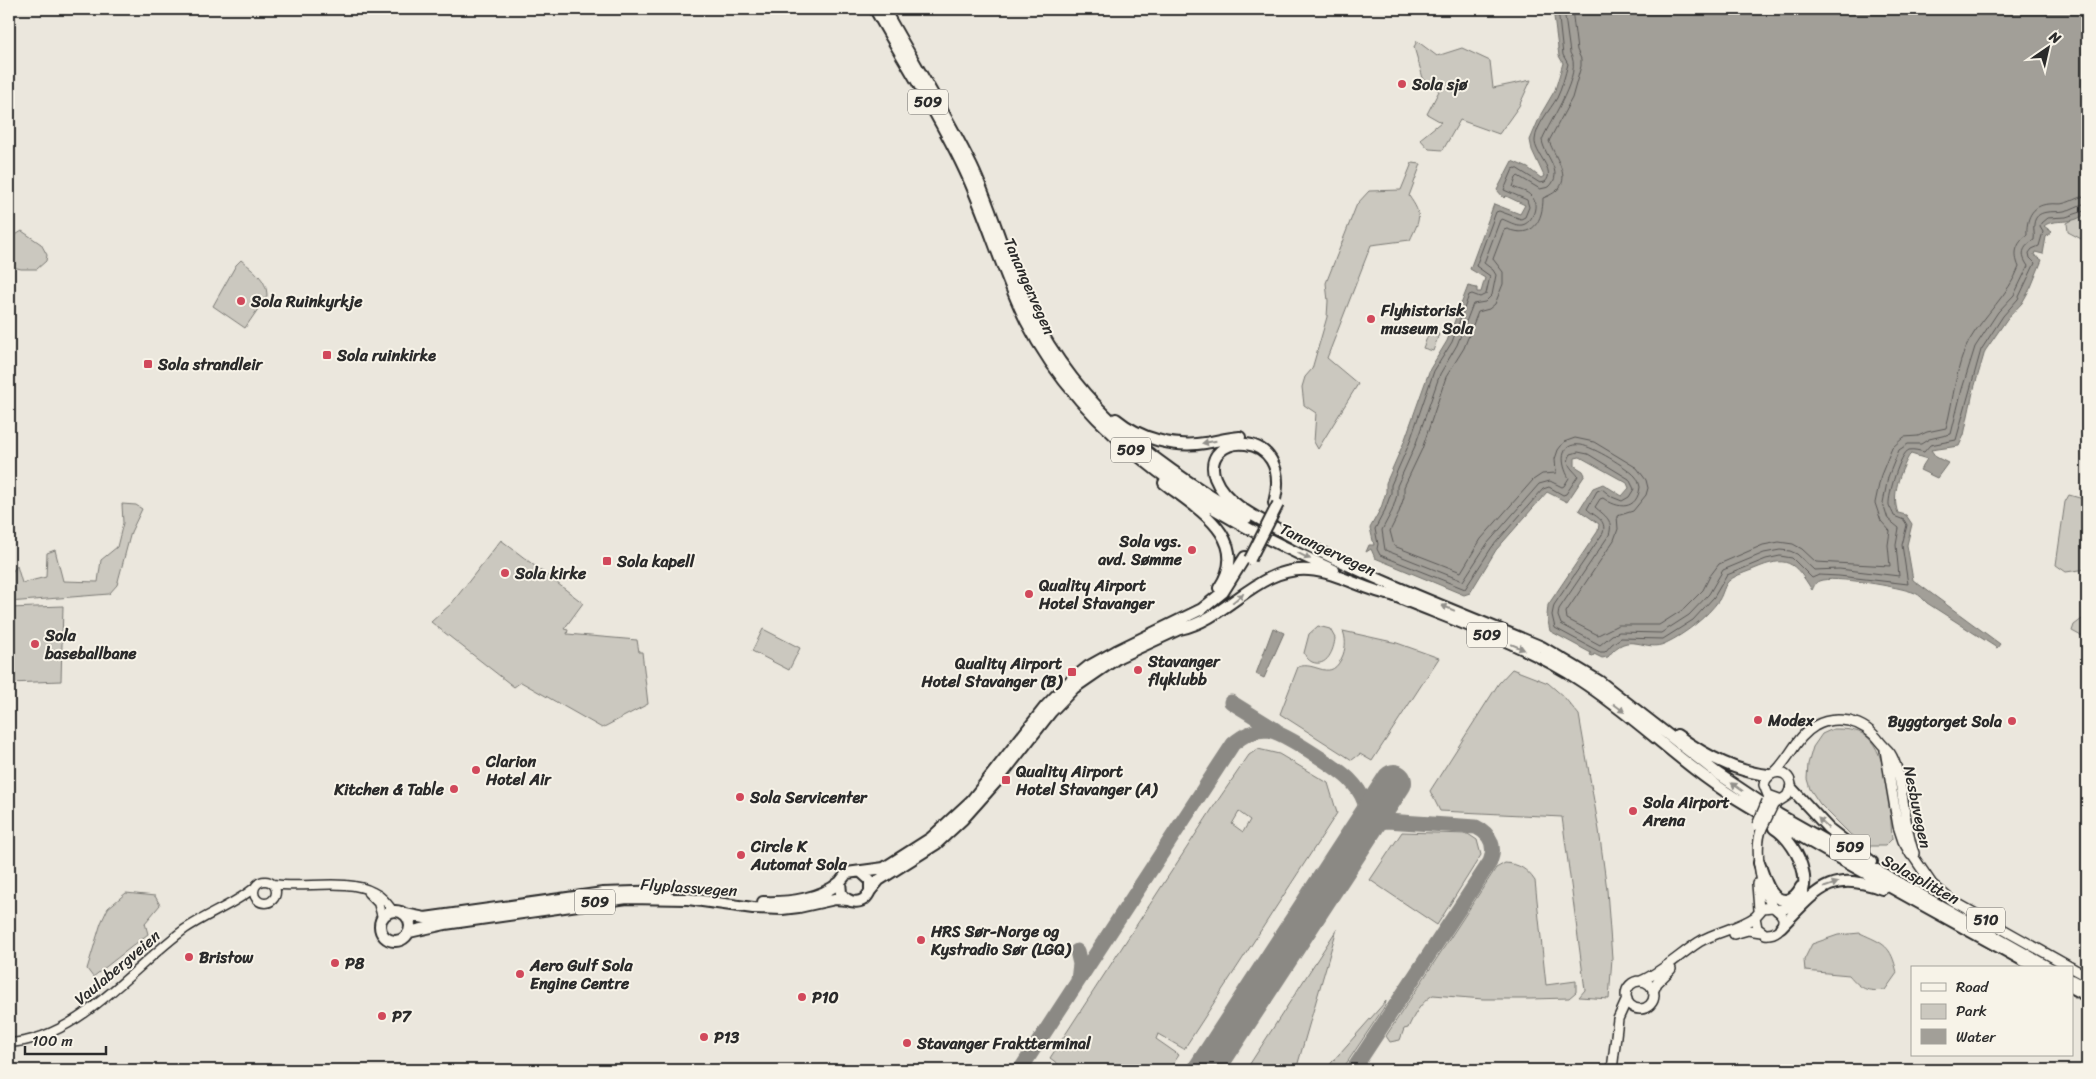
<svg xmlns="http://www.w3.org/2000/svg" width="2096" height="1079" font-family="Sriracha,sans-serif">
	<rect width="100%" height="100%" fill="#ebe7dd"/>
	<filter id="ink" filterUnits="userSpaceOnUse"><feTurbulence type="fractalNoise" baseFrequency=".02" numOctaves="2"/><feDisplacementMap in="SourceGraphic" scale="10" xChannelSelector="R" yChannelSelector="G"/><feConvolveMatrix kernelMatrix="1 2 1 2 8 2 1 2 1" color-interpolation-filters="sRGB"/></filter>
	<g filter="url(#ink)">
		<path fill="#cbc8bf" stroke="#7b7a75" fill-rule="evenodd" d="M1417,41L1437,56L1462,48L1490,61L1493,88L1531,80L1519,106L1499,134L1460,120L1443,150L1429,149L1420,139L1441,122L1427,114L1439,91L1423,78L1414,47Z
			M1412,163L1421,164L1409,196C1423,216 1420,219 1410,240L1371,245L1327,358L1358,384L1318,449L1314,442L1316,413L1304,405L1302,387L1305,377L1312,369L1327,317L1328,301L1326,283L1357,204L1369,191L1401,190Z
			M2087,212V242L2068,232L2067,223Z
			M22,231L41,244L47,255L46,261L37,269H21L9,266V239Z
			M241,260C253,270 267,279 267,296L245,328L213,306L236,265Z
			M1430,330L1439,334L1433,351L1423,348Z
			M2069,495L2087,500V569L2066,572L2056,565L2065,502Z
			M122,504L136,505L142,509L131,532L117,585L109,594L9,602L10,574L17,566L22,583L46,577L47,553L55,550L63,581L98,582L101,560L117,547L123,523Z
			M501,540L583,603L564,629L568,630L567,634L637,640L639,652H642L648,704L602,728L521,682L514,687L431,622L452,603Z
			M63,606L61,681L9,683V608Z
			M2086,616H2087V639L2072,631L2074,625Z
			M1318,626L1330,629L1335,638C1334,650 1327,668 1312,662C1308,660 1306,657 1304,653L1309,634Z
			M763,629L800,648L789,670L752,651Z
			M1343,631L1397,643L1439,658L1372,761L1360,754L1352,760L1280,714L1298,667C1316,660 1331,685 1343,655C1346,646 1346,639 1343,631Z
			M1512,669L1548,683L1564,697L1579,715L1599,830L1607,890L1612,958L1609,999L1579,997L1585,990L1562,817L1440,811L1430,791L1499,683Z
			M1833,729C1844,729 1857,729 1866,736C1889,754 1890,811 1892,839L1885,846H1870L1851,835L1820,804L1810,789L1807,779L1808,764L1813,747L1822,734Z
			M1258,749L1279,754L1328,783L1337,813L1184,1049L1158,1034L1156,1039L1179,1055L1169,1070H1066L1050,1058L1214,806L1249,755ZM1239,812L1250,820L1243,832L1232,824Z
			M1402,832L1468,834L1477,840L1481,855L1437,925L1370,880Z
			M1505,863C1519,864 1527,869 1535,881L1546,985L1576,981V992L1569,998L1530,999H1483L1433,995C1421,1002 1414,1015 1408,1028L1404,1029L1400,1040L1390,1042L1386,1036L1496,868Z
			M126,893L155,896L160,905L145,923L148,934L93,977L87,969L101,923L108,908Z
			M1337,929L1296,1070H1246Z
			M1860,933C1884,944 1891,945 1897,973L1885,990C1866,992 1861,989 1849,975L1805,971L1804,960L1812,944L1838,935Z
			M1386,1001L1385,1006L1342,1070H1325Z"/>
		<path fill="#a29f98" stroke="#72716c" d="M1553,9H2087V212C2073,227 2055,217 2044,226L2052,232L2046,237L2043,254L2035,252L2034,255L2042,260L2031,287L2022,303L2007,319L1985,351L1973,392L1964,435L1959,446L1931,450L1936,457L1948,463L1937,478L1920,470L1927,459L1911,454L1909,456C1900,472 1891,495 1898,513L1906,515L1912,524L1907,545L1913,580L2000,644L1997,648L1927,603C1923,599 1920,595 1915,593C1901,587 1832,575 1819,581C1815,582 1814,587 1812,590C1794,561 1787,555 1754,569C1747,572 1736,575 1730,580C1724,584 1723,594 1719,600C1707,617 1685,634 1666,643C1645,654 1629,628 1608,657L1602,658L1594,654L1593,656L1590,655L1591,653L1550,631L1547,616L1548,605L1598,531L1599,524L1579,510L1593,488L1603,484L1622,496L1629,488L1627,483L1580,457L1575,458V466L1583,471L1585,475L1567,502L1547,492L1496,550L1470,593L1464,595L1375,558L1371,549L1366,552L1369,545H1374L1370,528L1381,508L1386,492V483L1404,442L1430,369L1447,341L1468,286L1477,288V292H1481L1485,278L1470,269L1494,204L1520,214L1525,205L1506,196L1504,198L1497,190L1512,161L1528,168L1541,178L1544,176L1532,150L1530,140L1541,114L1555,90L1563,63L1559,56Z
			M1273,628L1284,633L1264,678L1256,674Z"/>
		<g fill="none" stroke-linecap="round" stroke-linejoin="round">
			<path stroke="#5b5957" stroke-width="1" d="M1558,9L1563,55L1568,64C1565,75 1562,88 1557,98C1550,110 1536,125 1535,140C1534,154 1557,170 1545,182L1540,183L1516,168L1513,169L1504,190L1527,200L1529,207L1525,217L1521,219L1499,211L1496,212L1476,266L1490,276L1486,294L1480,297L1472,294L1469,295L1452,342L1434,371L1409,444L1391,485V493L1385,510L1375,529L1378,544L1377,549L1380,555L1465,589L1492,547L1543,489L1549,487L1563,495L1566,494L1578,476C1573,469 1564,465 1571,454L1578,452L1588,454L1629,479L1634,489L1629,497L1622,501L1612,497L1602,489L1597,491L1587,509C1595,517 1607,519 1603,533L1554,605L1552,615L1555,628L1600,652H1605L1612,644L1621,638L1663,639L1693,620L1714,597L1727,575L1766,559L1780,556L1792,558L1812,578L1819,575L1839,576L1908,584L1902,545L1907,525L1904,520L1894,516C1893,513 1890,508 1889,505C1888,495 1900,453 1909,450C1914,449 1920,451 1924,452L1930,445L1956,440L1981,350L2003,316L2018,299L2035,263L2030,258L2029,253L2032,249L2039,246L2043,232L2040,227L2041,223L2047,218L2066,217L2087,210
				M1564,9L1570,53C1584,73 1550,120 1542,140C1544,156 1565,172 1549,187L1540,189L1518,176L1516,178L1513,187C1519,190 1527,191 1531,196C1540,203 1533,223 1522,225C1515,226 1508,221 1502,219L1500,220L1484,263L1493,270L1496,275L1492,295L1485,302L1473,304L1457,345L1440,374L1415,446L1397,486V495L1392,511L1382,530L1385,550L1463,581L1487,544L1539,484L1550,481L1562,487L1564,486L1569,478C1561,465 1558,442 1581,445C1593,447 1627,467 1635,476C1638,479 1639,483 1640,487C1637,511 1618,509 1603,498L1600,499L1595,507C1605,516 1614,520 1609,535L1559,609L1558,616L1561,624L1600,645L1612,635L1619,632L1661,633L1689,615L1709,594L1723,570L1764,553L1780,550L1790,551L1797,554L1814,570L1839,569L1899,576L1896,545L1899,528L1888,519L1883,503L1888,477L1899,450L1908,444H1921L1929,439L1951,434L1962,389L1975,347L1998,312L2014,295L2028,266C2020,255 2022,247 2034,240C2035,234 2033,230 2034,224C2036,208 2054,213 2064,211C2072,210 2079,204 2087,203
				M1572,9L1577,50L1581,59V66L1572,98L1549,141C1558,164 1578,185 1543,198C1543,221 1533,239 1507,229L1504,230L1493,259L1503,272V284L1495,304L1489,309L1478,312L1464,348L1446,377L1422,449L1404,487V497L1398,515L1390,531L1394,546L1461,572L1481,539L1533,480L1542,474L1556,473L1555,459L1558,450L1564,442L1575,438L1594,442L1637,468L1646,480L1648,488L1646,495L1633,511L1617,516L1618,529L1614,540L1566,612L1567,619L1598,635L1618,625H1659L1684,609L1703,590L1710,576L1719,564L1763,545L1779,542L1793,544L1802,549L1816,562L1890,566L1888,545L1890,531L1881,521L1875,503L1881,475L1892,448L1904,437L1918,436L1927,432L1946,428C1954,399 1955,367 1969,341C1984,315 2009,294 2019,267C2013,253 2016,244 2027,235C2026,220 2031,205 2049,204C2054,203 2060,205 2065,203C2073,201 2079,196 2087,196"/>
			<path stroke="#8b8984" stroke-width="15" d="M1231,702L1276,730
				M1077,951L1080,964L1078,980
				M1020,1070L1233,744C1243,735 1253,730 1267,730C1282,731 1337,768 1349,779C1355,785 1361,793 1364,801C1368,812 1365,821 1362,831
				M1353,1070L1490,862C1496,847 1491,834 1476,827L1387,821L1374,823L1362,831"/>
			<path stroke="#8b8984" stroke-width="36" d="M1206,1070L1394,782"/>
			<defs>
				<path id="secondary" d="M254 892a11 11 0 1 1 22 0a11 11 0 1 1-22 0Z
					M273,884C302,889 348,878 373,892C382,896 387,903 393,911
					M368,893L378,903L382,917
					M9,1043C79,1039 131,968 185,929C207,914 233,905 254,888"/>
				<path id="primary" d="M1885,750L1898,826L1903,841L1911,855
					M1775,772C1790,758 1797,736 1815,726C1825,720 1838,719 1849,721C1862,724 1872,731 1880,742C1883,746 1887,749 1890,753C1904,774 1903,826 1914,853L1913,856L1932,884L1951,900L2072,968
					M1773,805L1787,796L1791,788C1792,769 1768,767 1764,785L1768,795L1779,799
					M1762,828C1754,846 1760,888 1771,904C1774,910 1781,910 1783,918C1784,929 1774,935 1765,934L1757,928L1755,917L1763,908L1772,907
					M1757,884L1759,910
					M1734,934L1748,930L1761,932
					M2072,968L2087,976
					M1641,981C1662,972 1679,955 1699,942C1717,931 1738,929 1755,917
					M1626 995a14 14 0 1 1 28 0a14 14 0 1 1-28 0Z
					M1653,992L1657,983L1671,969
					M1612,1070L1618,1019L1627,999"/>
				<path id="highway" d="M875,9C905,63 939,115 965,171C988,220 1002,272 1026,321C1088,443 1213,517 1334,570
					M884,9C913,62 946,113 972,167C991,207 1002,250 1020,290C1068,399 1146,460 1247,518
					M1116,419C1140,439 1175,448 1205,443C1217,441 1228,438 1240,437
					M1164,483C1196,508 1253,539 1219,588
					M1274,503C1295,426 1198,431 1215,478C1224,502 1255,517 1276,528C1360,576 1452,609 1542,647L1599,681L1717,773L1778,814L2050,968
					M1180,629C1228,619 1257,566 1309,570C1338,572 1364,590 1392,595C1455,621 1525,644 1581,681C1635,716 1680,763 1734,797C1832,857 1933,910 2033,966
					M1677,735C1703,754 1736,772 1768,775
					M1791,788L1828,828L1872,862
					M1774,828C1801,845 1824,902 1778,910
					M1759,863C1764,875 1769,901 1786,900C1793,899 1798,893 1801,887
					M860,871L870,880V891C864,905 849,905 841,893L840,882L847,873L884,868L931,838L971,801L1045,707L1069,682L1089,666L1116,651L1202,609L1223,592L1245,557
					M870,891L879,880L936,844L963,819L997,781L1051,712L1074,688L1119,657L1186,626
					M763,902C789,903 821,899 840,882
					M380 926a15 15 0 1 1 30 0a15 15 0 1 1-30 0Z
					M405,914L425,918L603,893L667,891
					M1781,927C1816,892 1829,869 1882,889
					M409,932L445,924L627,898L688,899L753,908L782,909L799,907L835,899L848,900
					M2072,980L2087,988
					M2072,988L2087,996"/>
			</defs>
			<use href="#secondary" stroke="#2b2b2b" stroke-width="11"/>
			<use href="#primary" stroke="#2b2b2b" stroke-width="12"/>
			<use href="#highway" stroke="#2b2b2b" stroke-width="14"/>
			<use href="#secondary" stroke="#f7f3e8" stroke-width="8"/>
			<use href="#primary" stroke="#f7f3e8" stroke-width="9"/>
			<use href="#highway" stroke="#f7f3e8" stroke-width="10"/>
			<defs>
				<path id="primary-bridge" d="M1757,825L1767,801
					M1762,828L1773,805"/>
				<path id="highway-bridge" d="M1250,559L1278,504"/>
			</defs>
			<use href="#primary-bridge" stroke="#2b2b2b" stroke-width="12" stroke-linecap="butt"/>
			<use href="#highway-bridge" stroke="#2b2b2b" stroke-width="14" stroke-linecap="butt"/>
			<use href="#primary-bridge" stroke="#f7f3e8" stroke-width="9"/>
			<use href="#highway-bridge" stroke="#f7f3e8" stroke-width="10"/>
		</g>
		<defs><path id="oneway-solid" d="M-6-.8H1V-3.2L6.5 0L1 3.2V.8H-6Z" transform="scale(1.25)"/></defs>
		<g fill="#918f8a">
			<use href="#oneway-solid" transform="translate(1209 442) rotate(170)"/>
			<use href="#oneway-solid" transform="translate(1304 556) rotate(26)"/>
			<use href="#oneway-solid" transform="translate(1238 598) rotate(-39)"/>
			<use href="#oneway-solid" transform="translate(1448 608) rotate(-157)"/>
			<use href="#oneway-solid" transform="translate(1518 647) rotate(23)"/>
			<use href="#oneway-solid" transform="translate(1619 708) rotate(37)"/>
			<use href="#oneway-solid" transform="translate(1737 787) rotate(-145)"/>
			<use href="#oneway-solid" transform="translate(1823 823) rotate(-135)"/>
			<use href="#oneway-solid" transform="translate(1831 885) rotate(-19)"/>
		</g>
	</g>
	<g fill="#d1495b" stroke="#f7f3e8" stroke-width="2">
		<circle cx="1402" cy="84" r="5"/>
		<circle cx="241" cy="301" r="5"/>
		<circle cx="1371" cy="319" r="5"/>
		<rect x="322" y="350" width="10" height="10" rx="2.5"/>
		<rect x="143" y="359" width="10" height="10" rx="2.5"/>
		<circle cx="1192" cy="550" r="5"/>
		<rect x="602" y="556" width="10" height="10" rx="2.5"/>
		<circle cx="505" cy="573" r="5"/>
		<circle cx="1029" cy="594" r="5"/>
		<circle cx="35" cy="644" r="5"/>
		<circle cx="1138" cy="670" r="5"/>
		<rect x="1067" y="667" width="10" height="10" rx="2.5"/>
		<circle cx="1758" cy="720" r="5"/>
		<circle cx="2012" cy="721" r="5"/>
		<circle cx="476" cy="770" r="5"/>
		<rect x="1001" y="775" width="10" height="10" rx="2.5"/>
		<circle cx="454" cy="789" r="5"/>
		<circle cx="740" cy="797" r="5"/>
		<circle cx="1633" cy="811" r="5"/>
		<circle cx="741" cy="855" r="5"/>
		<circle cx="921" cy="940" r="5"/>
		<circle cx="189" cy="957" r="5"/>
		<circle cx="335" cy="963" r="5"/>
		<circle cx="520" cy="974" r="5"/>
		<circle cx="802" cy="997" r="5"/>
		<circle cx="382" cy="1016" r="5"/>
		<circle cx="704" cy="1037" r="5"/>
		<circle cx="907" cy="1043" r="5"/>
	</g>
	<g text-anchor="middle" stroke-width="4" stroke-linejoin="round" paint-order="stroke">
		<g fill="#f7f3e8" stroke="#686764" stroke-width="1">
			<rect x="908" y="89.5" width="40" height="25" rx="4"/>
			<rect x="1111" y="437.5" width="40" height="25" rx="4"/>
			<rect x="1467" y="622.5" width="40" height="25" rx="4"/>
			<rect x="1830" y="834.5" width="40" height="25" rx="4"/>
			<rect x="575" y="889.5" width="40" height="25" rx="4"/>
			<rect x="1967" y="907.5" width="38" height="25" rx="4"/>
		</g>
		<g font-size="15" font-weight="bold" fill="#2b2b2b">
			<text x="928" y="107">509</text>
			<text x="1131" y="455">509</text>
			<text x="1487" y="640">509</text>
			<text x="1850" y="852">509</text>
			<text x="595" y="907">509</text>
			<text x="1986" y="925">510</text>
		</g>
		<g font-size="16" font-weight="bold" fill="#2b2b2b" stroke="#f7f3e8" text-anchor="start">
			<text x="1412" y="90">Sola sjø</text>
			<text x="251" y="307">Sola Ruinkyrkje</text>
			<text x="1381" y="316">Flyhistorisk<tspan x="1381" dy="18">museum Sola</tspan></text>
			<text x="337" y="361">Sola ruinkirke</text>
			<text x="158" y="370">Sola strandleir</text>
			<text x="1182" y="547" text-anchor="end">Sola vgs.<tspan x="1182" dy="18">avd. Sømme</tspan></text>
			<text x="617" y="567">Sola kapell</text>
			<text x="515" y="579">Sola kirke</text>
			<text x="1039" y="591">Quality Airport<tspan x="1039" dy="18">Hotel Stavanger</tspan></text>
			<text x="45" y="641">Sola<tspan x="45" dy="18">baseballbane</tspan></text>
			<text x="1148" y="667">Stavanger<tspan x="1148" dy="18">flyklubb</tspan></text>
			<text x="1062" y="669" text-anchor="end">Quality Airport<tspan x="1062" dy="18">Hotel Stavanger (B)</tspan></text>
			<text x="1768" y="726">Modex</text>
			<text x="2002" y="727" text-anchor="end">Byggtorget Sola</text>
			<text x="486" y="767">Clarion<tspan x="486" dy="18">Hotel Air</tspan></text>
			<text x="1016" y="777">Quality Airport<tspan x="1016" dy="18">Hotel Stavanger (A)</tspan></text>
			<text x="444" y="795" text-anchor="end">Kitchen &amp; Table</text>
			<text x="750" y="803">Sola Servicenter</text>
			<text x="1643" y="808">Sola Airport<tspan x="1643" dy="18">Arena</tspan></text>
			<text x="751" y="852">Circle K<tspan x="751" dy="18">Automat Sola</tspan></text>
			<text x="931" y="937">HRS Sør-Norge og<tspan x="931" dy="18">Kystradio Sør (LGQ)</tspan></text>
			<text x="199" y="963">Bristow</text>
			<text x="345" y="969">P8</text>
			<text x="530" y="971">Aero Gulf Sola<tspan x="530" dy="18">Engine Centre</tspan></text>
			<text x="812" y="1003">P10</text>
			<text x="392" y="1022">P7</text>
			<text x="714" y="1043">P13</text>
			<text x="917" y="1049">Stavanger Fraktterminal</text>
		</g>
		<g font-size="16" fill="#2b2b2b" stroke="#f7f3e8">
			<text transform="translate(1030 286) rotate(66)" y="6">Tanangervegen</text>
			<text transform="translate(1328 549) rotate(25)" y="6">Tanangervegen</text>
			<text transform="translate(1918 807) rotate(78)" y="6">Nesbuvegen</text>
			<text transform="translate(1921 879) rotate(29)" y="6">Solasplitten</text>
			<text transform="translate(689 887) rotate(4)" y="6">Flyplassvegen</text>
			<text transform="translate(117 967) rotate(-40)" y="6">Vaulabergveien</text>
		</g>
	</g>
	<rect width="2096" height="1079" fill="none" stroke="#f7f3e8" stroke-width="30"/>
	<rect x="15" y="15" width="2066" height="1049" fill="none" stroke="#2b2b2b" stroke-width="2" filter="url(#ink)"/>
	<rect x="1911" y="966" width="162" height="90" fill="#f7f3e8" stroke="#a5a39c"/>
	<rect x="1921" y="983" width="25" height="8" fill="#f7f3e8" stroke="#a5a39c"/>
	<text x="1956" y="992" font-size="15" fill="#2b2b2b">Road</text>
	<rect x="1921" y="1004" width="25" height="15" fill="#cbc8bf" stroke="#a5a39c"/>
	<text x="1956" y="1016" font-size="15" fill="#2b2b2b">Park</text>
	<rect x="1921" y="1029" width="25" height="15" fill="#a29f98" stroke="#a5a39c"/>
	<text x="1956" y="1042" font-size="15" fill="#2b2b2b">Water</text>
	<g transform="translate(2048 48) rotate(34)" stroke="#f7f3e8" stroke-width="4" paint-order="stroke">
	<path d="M0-4L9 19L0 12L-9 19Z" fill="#2b2b2b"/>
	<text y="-8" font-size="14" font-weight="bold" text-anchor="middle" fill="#2b2b2b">N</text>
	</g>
	<path d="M25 1046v8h81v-8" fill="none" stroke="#2b2b2b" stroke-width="2.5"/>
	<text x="32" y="1046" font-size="15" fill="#2b2b2b" stroke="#f7f3e8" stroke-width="4" paint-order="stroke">100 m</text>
</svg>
